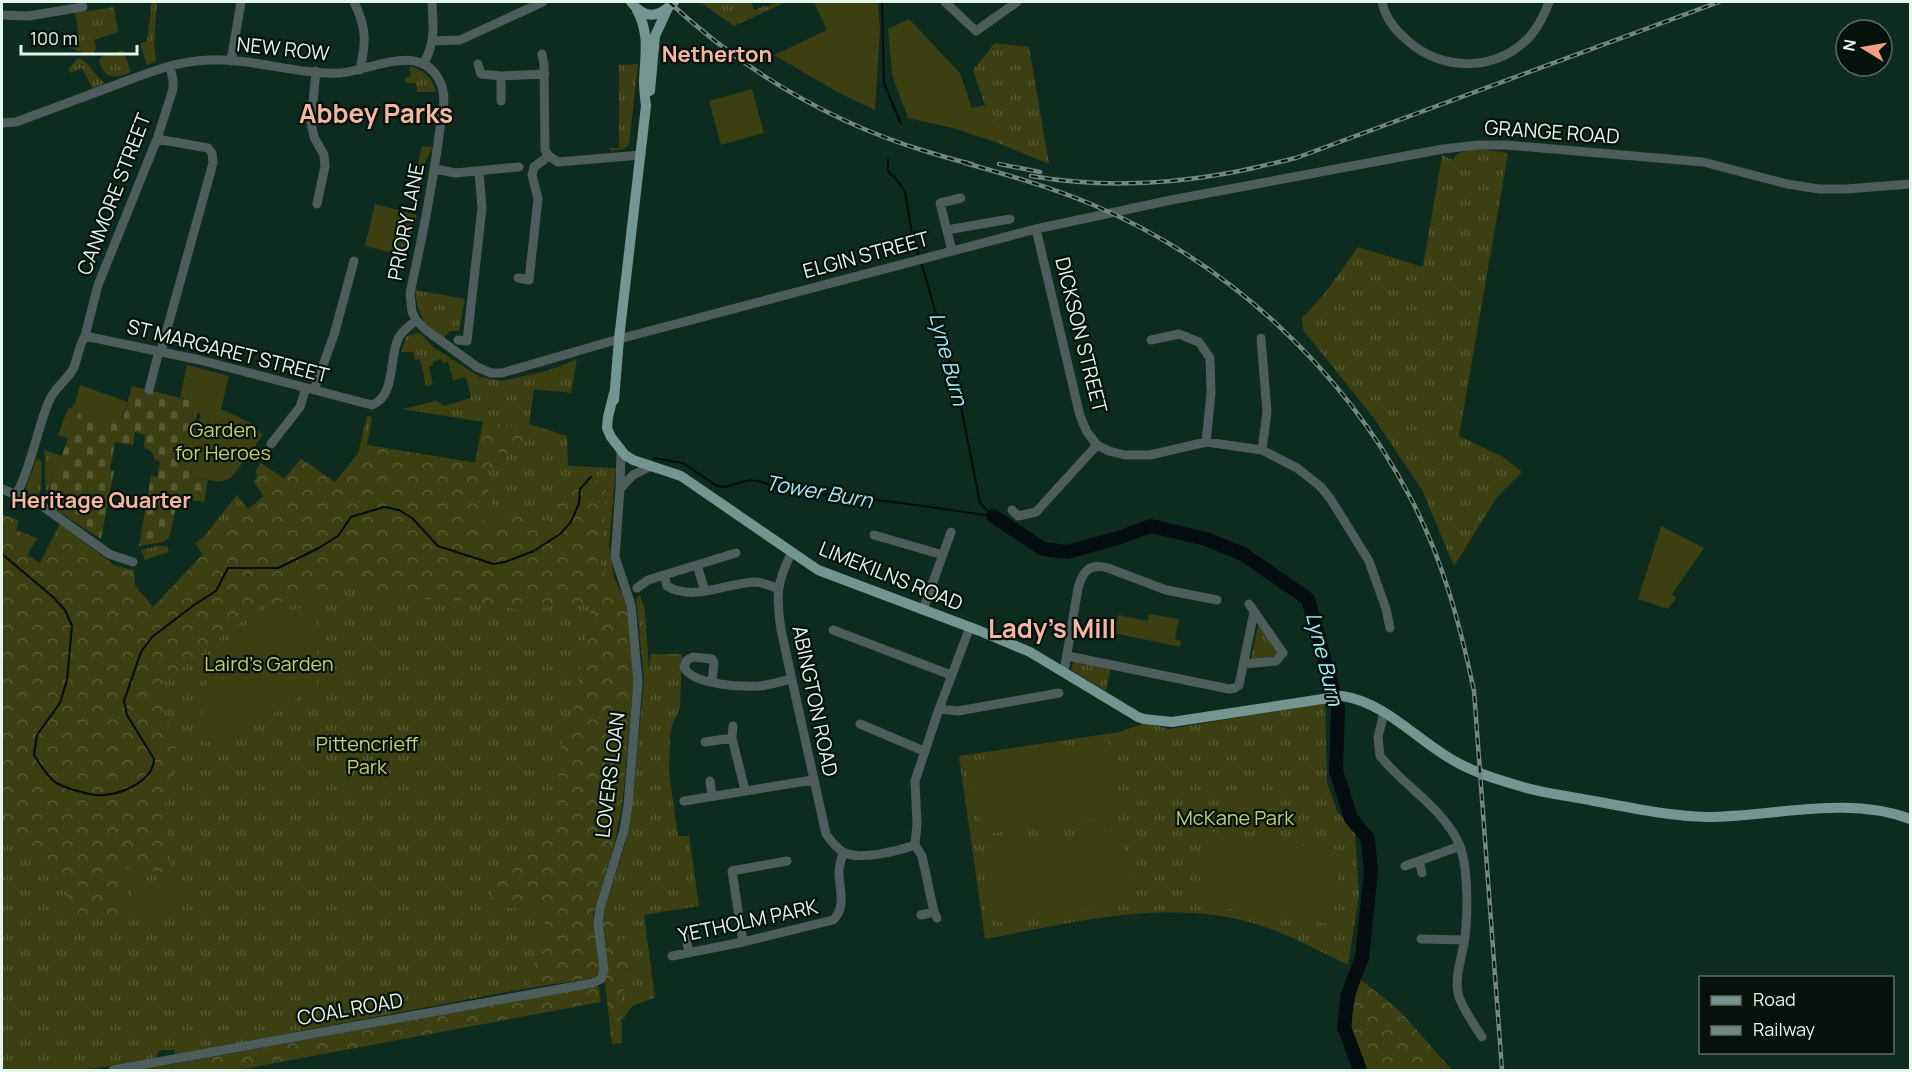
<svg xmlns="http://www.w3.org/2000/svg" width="1912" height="1072" font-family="Manrope,sans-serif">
	<defs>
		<pattern id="grass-tufts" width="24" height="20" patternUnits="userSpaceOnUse" patternTransform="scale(1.5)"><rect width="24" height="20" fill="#3b3f11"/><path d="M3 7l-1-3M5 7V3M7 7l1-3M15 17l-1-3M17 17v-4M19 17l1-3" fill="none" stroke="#575b34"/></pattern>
		<pattern id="forest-crowns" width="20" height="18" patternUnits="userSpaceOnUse" patternTransform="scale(1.5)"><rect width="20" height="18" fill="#3b3f11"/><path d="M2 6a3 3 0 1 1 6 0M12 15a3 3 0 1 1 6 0" fill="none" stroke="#575b34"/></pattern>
		<pattern id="cemetery-stones" width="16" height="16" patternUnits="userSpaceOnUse" patternTransform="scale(1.5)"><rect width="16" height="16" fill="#3b3f11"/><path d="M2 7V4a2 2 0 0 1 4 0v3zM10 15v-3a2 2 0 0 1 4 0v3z" fill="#575b34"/></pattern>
	</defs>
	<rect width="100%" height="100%" fill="#0e2b1f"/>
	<path fill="url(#grass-tufts)" d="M152,2H156L157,4L154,43L156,61L147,65L140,44L147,41Z
		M700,2H751L754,10L764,6L769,7L770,4L786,2L734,26Z
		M114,7L118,32L94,40L96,49L91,55L67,47L66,40L79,37L75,13Z
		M995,43L1029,47L1049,164L998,143L973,70Z
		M123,50L131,72C115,79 104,80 99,60L101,57Z
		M78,58C90,61 94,76 105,83L93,89L82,68L70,73L69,68Z
		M638,64L629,145L623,149L612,151L608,148H619V65Z
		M409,66C423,69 433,78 436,92H417L416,83H405V78L411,76Z
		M422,146L433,147L426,160L422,178L415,177Z
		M1478,149L1508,153L1459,436L1503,457L1522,472L1497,497L1454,566L1422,490L1373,417L1303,330L1302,318L1325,293L1358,247L1423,267L1442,155L1453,160L1458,153Z
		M415,290L465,299L459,331H450L444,337C424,327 417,312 415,290Z
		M416,333L421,334L433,347L480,377L502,381L550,370L577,359L571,393L534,389L529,424L567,436L568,466L616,468L609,546L614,577L626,602V763L622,805L614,845L593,915L600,972L592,978L528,988L179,1054L175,1053L174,1050H160L155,1058L85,1070H2V539L40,563L60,524L115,566L134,570L135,586L153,607L203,554L195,543L202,539L237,495L248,509L264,496L254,482L257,477L256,470L261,463L284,479L301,459L335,482L358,454L367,416L372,417L367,445L476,463L483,422L402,409L436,401L444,406L471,398L466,377L453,380L448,362L443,363L441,359L433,362V365L429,367L433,385L426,386L420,359L415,360L413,352H401L406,337Z
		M44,450L62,456L47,492C43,479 47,464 44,450Z
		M37,458L42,462L41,488L38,497L28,494L26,487Z
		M158,546H167L169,552L145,560L141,550Z
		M640,595L645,611L649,669L651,654H682L680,708L672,725L670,737L669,772L678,836H689L699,906L644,915L655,998L632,1006L622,1021L620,1015L621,992L628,988V972L634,958L603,912L625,845L632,805L644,680L636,599Z
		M1259,622L1279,651L1274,656L1251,659Z
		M1074,659L1111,666L1106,691L1071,670Z
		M1325,703L1327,782L1337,811L1355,834L1359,895L1348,965C1317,950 1288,934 1256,924C1167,897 1073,923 985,939L959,756L1120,732L1145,723L1169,729Z"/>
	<path fill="url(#forest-crowns)" d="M483,422L532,429L515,455L496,452V466L483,473L493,505L481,512L485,525L521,511C524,528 532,531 548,527L560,500L580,482L607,479L601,567L626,602L634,680L622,805L614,845L593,915L600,972L592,978L528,988L546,920L540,908H498L491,900L493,884L503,869L531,854L554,817L562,743L573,711L591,606L578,604L517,610L484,603L366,595L361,585L348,584L341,594L318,596L261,606L162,684L159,698L177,745L164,810L171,873L120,868L122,894L121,916L69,913L64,878L24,852L2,813V514L19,521L16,530L37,538L27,556L40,563L60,524L115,566L134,570L135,586L154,608L203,554L195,543L248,510L264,496L254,482L257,477L256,470L261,463L284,479L301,459L335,482L358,454L361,444L475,463Z
		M600,908L620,934L635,958L628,971L632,981L628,988L621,992L622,1043L612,1044L598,923Z
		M1361,980L1398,1009L1452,1070H1364C1348,1039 1348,1012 1361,980Z
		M599,986L601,1002L238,1070H141Z"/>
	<path fill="url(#cemetery-stones)" d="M132,386L197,402L191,477L208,480L204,502L190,500L189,503L185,505L177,503L169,538L163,542L139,546L151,476L157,477L160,462L154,459L152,452L144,447L145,435L135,432L133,445L115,442L110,470L114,471L101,539L50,506L51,502L45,499L78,413L123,418Z"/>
	<path fill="#3b3f11" d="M814,2H878L880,30L875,110L839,93L774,55L827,30Z
		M909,19L960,73L972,108L985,105L998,143L953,128L908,118L892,75L888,29Z
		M752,89L764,133L721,145L709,101Z
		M375,204L417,215L406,256L365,246Z
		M187,365L229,376L221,409L251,423L263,435L231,478L220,482L191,477L195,422H199L200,414L196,413V402L180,397Z
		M80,385L128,402L118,425L79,413L69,439L58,435L68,408L71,409L73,404H75Z
		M1661,526L1704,548L1672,594L1676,598L1668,609L1638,599Z
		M317,608V690L306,693L250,729L218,743L198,741L210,654L264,611Z
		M1149,614L1179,619L1175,639L1181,641L1180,647L1114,633L1118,615L1148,621Z
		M1108,740L1119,815L982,835L971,761Z
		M1230,796L1256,800L1251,832L1225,828Z
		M1121,828L1132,903L995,923L984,849Z
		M1207,831L1342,851L1331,924L1196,904Z
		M129,878L175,886L172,918L136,915Z"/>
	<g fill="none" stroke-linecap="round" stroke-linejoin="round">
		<path stroke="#030c0e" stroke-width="2" d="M882,2L884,83L901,124
			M888,159V171L897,180L905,192L912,234L919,256
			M921,262L956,382L980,503L993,516
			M653,458L683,463L717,486L724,487L750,480L762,482L777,488L810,493L902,503L992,516
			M2,554L53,597L65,610L72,626L67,680L60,703L37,735L34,755C40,764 49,780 58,784C68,789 84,793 95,795C116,797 153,783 154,759L127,715L124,701L141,652L152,637L194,605L216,591L228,568H278L317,549L338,536L351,517L384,507L399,510L412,518L438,546L493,564L505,562L534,551L560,534L571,522L579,503L580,489L591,477"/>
		<path stroke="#030c0e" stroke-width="14" d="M993,516L1043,549L1067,552L1115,539L1151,526L1206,539L1243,554L1308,599L1338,709L1336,771L1351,818L1368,839L1371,871L1362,958L1348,994L1344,1027L1360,1070"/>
		<path stroke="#4d5d5b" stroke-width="9" d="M354,2C367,28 366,43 360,70
			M945,2L976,31L1017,2
			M1382,2C1385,17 1395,30 1407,40C1442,73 1500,72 1532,34C1539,25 1545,13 1549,2
			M2,15L28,16L83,7
			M433,41L460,40L543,2
			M542,54L544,65L545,150L549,156
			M231,61L241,2
			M424,63C436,41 433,25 432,2
			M478,64L481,74L501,76
			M316,71L311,123L314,137L324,155L325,166L317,204
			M501,101V76L545,74
			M2,123L16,122C48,110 81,98 113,86C145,74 175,61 209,60C252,58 299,75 340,73C374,70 423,40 441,84C447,98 442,114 440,128C433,184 422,239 410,293L412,312L416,320L426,330L477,367L491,373H502L619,339L1036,229L1171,200L1443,149L1478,145H1507L1703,162L1787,184L1819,189H1846L1910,184
			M157,139L208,148L212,153L213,163L161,351
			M435,169L455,173L519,167
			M1036,229L1080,416L1087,432L1097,445L1109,451L1125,455H1150L1206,442L1262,450L1297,468L1320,486L1330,498L1369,561L1386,609L1390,628
			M947,230L1010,219
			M952,251L940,203L961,198
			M518,278L529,280L538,199L532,175L534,167L549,156L558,162L641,155
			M85,336L200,360L372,405C397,395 388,357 399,337C403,330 411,325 416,320
			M1261,338L1267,412L1262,450
			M458,340L467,341L482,208L479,171
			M1151,340L1179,334L1199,342L1210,358L1211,393L1206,442
			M149,390L159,351
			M314,390L334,335L354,261
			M271,444L300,407L306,388
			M2,489L41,505L109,554L133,562
			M620,489L633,475L651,466
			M16,495C32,465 36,432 49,401C54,388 68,380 74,367C78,356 79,346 85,336L98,285L157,139L173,89V80L170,66
			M1012,510L1018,516L1036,512L1097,445
			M874,535L943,555
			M792,552C776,583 776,596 781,630L826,834C831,841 836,848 843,852C859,861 898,851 915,845L917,824L915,781L939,709L970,627
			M697,565L705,591
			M664,575L736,553
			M637,588L648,580L664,575L667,586C693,602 726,583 755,582C763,582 770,586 777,588
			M923,610L951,532
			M833,630L951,675
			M1068,656L1229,689L1235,688L1239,685L1254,612
			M1244,664L1276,661L1283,653L1249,604
			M1064,672L1078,588C1083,571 1089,563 1108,568L1166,590L1217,600
			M712,682L714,663L712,659L693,657L687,660L684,667C692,685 741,687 759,686C770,685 781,681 792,679
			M939,709L958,711L1059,693
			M1384,713L1378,737L1380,756C1405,787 1442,807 1459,844C1469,867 1468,919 1464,944C1461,959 1455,977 1458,993C1460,1005 1475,1026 1482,1037
			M860,724L924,751
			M733,726L732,738L745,790
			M705,742L732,738
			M710,781L712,795
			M684,801L813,780
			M915,845L922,856L934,912L937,918
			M1419,861L1422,873
			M1405,866L1460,846
			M921,915L934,912
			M686,938L689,953
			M1421,939L1464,940
			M743,942L732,871L787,861
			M672,956L743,942L833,920C847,907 839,889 839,872C839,865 842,858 843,852
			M113,1070L593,983L601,979L604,971L598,923L600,908L624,830L628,805L638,682L631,605L615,557L620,489L621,450"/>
		<path stroke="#759591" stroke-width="10" d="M631,2C645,20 659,18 674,2
			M650,91L655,36L667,10
			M614,393L608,417L607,428L611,437L625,455L633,460L681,476L818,570L980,631L1030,652L1138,717L1144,719L1172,722L1342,696C1384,702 1415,738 1451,759C1472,772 1499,780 1523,787C1546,794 1571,796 1594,801C1632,808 1669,816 1707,817C1772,817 1847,795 1910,819
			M614,400L619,339L646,106C645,98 644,90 644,81C645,56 650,34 637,10"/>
		<defs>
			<path id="rail" d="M669,2C743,70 831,123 928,152C942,156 957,161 972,164
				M965,163C1008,175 1050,187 1091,204C1226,261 1342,367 1410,497C1442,557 1460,624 1474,691L1502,1070
				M999,164L1040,172
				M1031,176C1095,187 1164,185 1229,173C1251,169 1274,163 1296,158L1719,2"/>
		</defs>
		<use href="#rail" stroke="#70887d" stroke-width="4.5"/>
		<use href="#rail" stroke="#05110b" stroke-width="2" stroke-dasharray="7" stroke-linecap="butt"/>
	</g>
	<g text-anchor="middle" stroke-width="4.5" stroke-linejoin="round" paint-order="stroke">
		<g font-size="20" fill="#e4f5ec" stroke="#05110b">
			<text transform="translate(283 49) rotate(6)" y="7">NEW ROW</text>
			<text transform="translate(1552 132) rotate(4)" y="7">GRANGE ROAD</text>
			<text transform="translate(114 194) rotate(-69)" y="7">CANMORE STREET</text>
			<text transform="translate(406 222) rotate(-79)" y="7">PRIORY LANE</text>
			<text transform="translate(866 255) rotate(-15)" y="7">ELGIN STREET</text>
			<text transform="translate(1081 335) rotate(76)" y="7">DICKSON STREET</text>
			<text transform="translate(228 351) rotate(14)" y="7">ST MARGARET STREET</text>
			<text transform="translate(891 576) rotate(22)" y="7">LIMEKILNS ROAD</text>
			<text transform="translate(815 701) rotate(78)" y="7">ABINGTON ROAD</text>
			<text transform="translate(610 775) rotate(-83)" y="7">LOVERS LOAN</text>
			<text transform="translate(748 921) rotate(-12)" y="7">YETHOLM PARK</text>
			<text transform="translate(350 1009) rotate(-10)" y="7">COAL ROAD</text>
		</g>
		<g font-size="20" fill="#c6ce70" stroke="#05110b">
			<text x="223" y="437">Garden<tspan x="223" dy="23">for Heroes</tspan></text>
			<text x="269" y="671">Laird's Garden</text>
			<text x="367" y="751">Pittencrieff<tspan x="367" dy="23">Park</tspan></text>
			<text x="1235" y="825">McKane Park</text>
		</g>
		<g font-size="21" font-style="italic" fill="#a3e8f7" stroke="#05110b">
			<text transform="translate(948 359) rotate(75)" y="7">Lyne Burn</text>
			<text transform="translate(819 492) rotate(10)" y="7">Tower Burn</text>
			<text transform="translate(1324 659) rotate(76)" y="7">Lyne Burn</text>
		</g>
		<g font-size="22" font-weight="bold" fill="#f6b6a2" stroke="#05110b">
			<text x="717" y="62">Netherton</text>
			<text x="101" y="508">Heritage Quarter</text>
		</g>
		<g font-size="26" font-weight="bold" fill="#f6b6a2" stroke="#05110b">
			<text x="376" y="123">Abbey Parks</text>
			<text x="1052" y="638">Lady's Mill</text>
		</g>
	</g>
	<rect width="1912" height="1072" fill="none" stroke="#e4f5ec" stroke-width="6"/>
	<rect x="1699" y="976" width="195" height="78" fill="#05110b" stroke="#5e6c65" stroke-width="1.5"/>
	<rect x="1711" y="996" width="30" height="9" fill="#759591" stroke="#5e6c65" stroke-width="1.5"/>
	<text x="1753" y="1006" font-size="18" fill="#e4f5ec">Road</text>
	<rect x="1711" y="1026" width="30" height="9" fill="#70887d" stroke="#5e6c65" stroke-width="1.5"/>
	<text x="1753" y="1036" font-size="18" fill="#e4f5ec">Railway</text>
	<g transform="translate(1864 48) rotate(281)"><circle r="28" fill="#05110b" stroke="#5e6c65" stroke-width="1.5"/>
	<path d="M0-4.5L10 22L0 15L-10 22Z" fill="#f39f84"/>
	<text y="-9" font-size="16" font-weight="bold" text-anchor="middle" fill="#e4f5ec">N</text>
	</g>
	<path d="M21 45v9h116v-9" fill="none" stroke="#e4f5ec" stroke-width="3"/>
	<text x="30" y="45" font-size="18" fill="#e4f5ec" stroke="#05110b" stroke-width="4.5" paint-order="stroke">100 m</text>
</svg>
